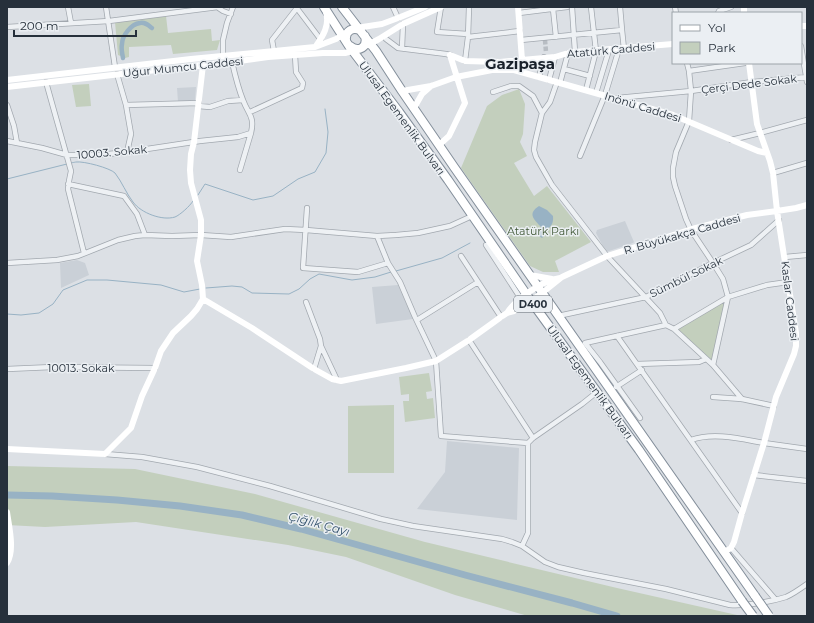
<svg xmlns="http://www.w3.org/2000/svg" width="814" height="623" font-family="Montserrat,sans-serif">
	<rect width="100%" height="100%" fill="#dce0e5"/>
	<path fill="#cad0d7" d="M196,87L195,101L178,102L177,88Z
		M625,221L634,242L633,243L606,252L596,233L597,230Z
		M77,260L85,263L89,275L61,288L60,263Z
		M398,285L413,319L376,324L372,287Z
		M447,441L519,448L517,520L417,509L445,472Z"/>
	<path fill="#c3cfbd" d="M166,16L168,33L211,29L212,41L220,40L217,50L173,54L171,45L129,47V57L125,58L118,55L115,22Z
		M89,84L91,106L76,107L72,85Z
		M519,89L525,104L523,134L520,142L527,156L514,163L534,196L547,186L591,242L555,261L559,272H543L530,266L461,168L487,106L502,95Z
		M728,297L713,365L674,329Z
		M429,373L432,391L426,392L427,399L433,398L435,418L405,422L403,401H409V394L401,395L399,377Z
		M394,405V473H348V406Z
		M7,466L135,469L255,494L425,542L617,588L737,615L738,616H528L455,595L346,557L288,545L136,522L45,527L7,525Z"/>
	<path fill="#98b2c4" d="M539,206L547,210L553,216C554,228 547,226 546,234L542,238L539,236V233L541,227C534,219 527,214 539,206Z"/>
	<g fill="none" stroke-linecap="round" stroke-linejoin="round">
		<path stroke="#98b2c4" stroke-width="1" d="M70,163C71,163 76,162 76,162C84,161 110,168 115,173C122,182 126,193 133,202C141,213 162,221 175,217C180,215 190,206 193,201
			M7,179L67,164
			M198,195L205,184L253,200L273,196L298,179L315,172L326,153L328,132L325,109
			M396,271L442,258L470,243
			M206,288L232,286L242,287L252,293L289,294L299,289L310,279L319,274L352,280L375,277L391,272
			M7,314L21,315L39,313L53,304L63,290L87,280H107L161,285L184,292L200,289"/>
		<path stroke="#98b2c4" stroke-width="4.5" d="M123,58C122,53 121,48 122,44C122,36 131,24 140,23C145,22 148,25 152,28"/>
		<path stroke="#98b2c4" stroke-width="7" d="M7,495L52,496L117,500L180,506L242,515L301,529L465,575L572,603L617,616"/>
		<path stroke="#b8bdc3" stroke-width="4.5" stroke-dasharray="4.5 2" stroke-linecap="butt" d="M545,40L546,52"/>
		<defs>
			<path id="street" d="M68,7L71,23
				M106,7L115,67
				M217,7L223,11L231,14
				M296,7L321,40
				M393,7L398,18
				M441,7L437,32L468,34
				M572,7L575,52
				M620,7L622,30
				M675,7L676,13
				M553,9L556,37
				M519,13L567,7
				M718,13L719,11L731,7
				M7,27L109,21L218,7
				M468,37L520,31
				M386,39L398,48L446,54L450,55
				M521,40L622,30L624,49
				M801,46L807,82
				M402,48L403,24
				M274,51L272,40L297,8
				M223,59V40L227,23L233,7
				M465,61L468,37L469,7
				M687,63L689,71L691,91L689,121L676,152L673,168V177L675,186L686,219L691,230L713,263L723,279L728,297L767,285L788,282
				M564,69L590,76
				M689,71L745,63
				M117,74L126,105L131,134L127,152
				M539,77L544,57
				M549,80L555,57
				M46,82L71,171L69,181L68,189L84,253
				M557,82L550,102L542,113L535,142L534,150L536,157L552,185L607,256L660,313L666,325L674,329L713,365L742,399
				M560,83L568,53
				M586,90L596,51L591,7
				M493,92L511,86H519L533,96L542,113
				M596,93L609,50
				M617,98L691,91L752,82L807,77
				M7,105L14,126L17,143
				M126,105L199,103
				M198,106L210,107L228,101L243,100
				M250,112L302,88L303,83L296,72L295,55
				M731,140L760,133L807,120
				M7,141L42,148L67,155H99L127,152L200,141L238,137L251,133C255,116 248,114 243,100C238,88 235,75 232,62
				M580,156L605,95L619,49
				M240,170L251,133
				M773,173L807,163
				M68,184L124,196L137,214L145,235
				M307,208L303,268L358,272L388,263
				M377,236L388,263L400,282L415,317L436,361L441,436L528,443
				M486,245L521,299
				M461,256L501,317
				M785,257L807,255
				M7,263L57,260L78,256L118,240L135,236L145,235L172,236L201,235L231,237L285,229L306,230L377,236L396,235L418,233L450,226L472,216
				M306,302L320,339L321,346L337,380
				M558,316L646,297L713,263L751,245L779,220
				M417,320L478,282
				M674,329L728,297
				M617,336L742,513
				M469,340L533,438
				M637,364L699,362L706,359
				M713,365L728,297
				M7,369L53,367L155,368
				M314,369L321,346
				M616,387L642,370
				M713,397L742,399L774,406
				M640,418L600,362L585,343L666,325
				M691,440C714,432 741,439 764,443C778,445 793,447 807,449
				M105,454L142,457L197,467L270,486L381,519L413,526L502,539L512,542L522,546L545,562L558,567L584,573L666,589L730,605C746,606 770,602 786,597C793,594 800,589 807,584
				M754,475L807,481
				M522,546L528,533V443L533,438L582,404L597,392
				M731,548L775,599"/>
			<path id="highway" d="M324,7L349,46L399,112L448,180L531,301L639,450L742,601
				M342,7L376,51L402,91L454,167L755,596
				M346,40C345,31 353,26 361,31
				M350,46C359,53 368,47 365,36"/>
		</defs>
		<use href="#street" stroke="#a2a8af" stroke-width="6"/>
		<use href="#highway" stroke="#848f9b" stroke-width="10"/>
		<use href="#street" stroke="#eef1f4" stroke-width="4.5"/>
		<path stroke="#fff" stroke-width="6" d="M744,7V13
			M801,26H807
			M356,28L382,24L398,18L425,7
			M368,45L379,39L403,24L441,7
			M316,46C323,36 330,25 326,12
			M450,55L465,61L500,62L555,57L568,53L575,52L673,44
			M514,70L673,115L758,151L767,153
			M7,80L191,59L315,47L336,39L344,34
			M7,87L192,66L232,62L268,57L323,53H345L356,50
			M402,91L431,86L456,77L487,71L492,70H514L518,64L522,60L518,7
			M414,108L422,94L431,86
			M439,145L449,136L465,103L450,55
			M530,275L552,279
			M203,299L252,328L314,369L332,379L341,381L406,368L436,361L469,340L501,317L507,313L514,311L531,301L542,293L562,277L607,256L692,229L747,215L777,211L796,208L807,205
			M507,313C516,299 543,280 560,278
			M7,449L105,454L131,428L142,396L155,368L161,351L173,333L191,316L197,309L203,299L202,285L197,261L201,235V220L191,183L190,170L191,154L194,142L203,65
			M7,512C9,527 15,550 7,563
			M724,552L731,548L734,542L742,513L764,443L776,397L794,354L796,346V333L777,211L773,173L770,161L757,124L749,63"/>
		<use href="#highway" stroke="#fff" stroke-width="8"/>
		<defs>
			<path id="highway-bridge" d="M755,596L769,616
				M742,601L753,616"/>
		</defs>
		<use href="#highway-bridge" stroke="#848f9b" stroke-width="10" stroke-linecap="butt"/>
		<use href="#highway-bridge" stroke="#fff" stroke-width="8"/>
	</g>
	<g text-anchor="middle" stroke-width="3" stroke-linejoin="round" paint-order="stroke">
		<rect fill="#ebeff3" stroke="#616972" stroke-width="1" x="514" y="296" width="38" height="16" rx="3"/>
		<g font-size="10" font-weight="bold" fill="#26303b">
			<text x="533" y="308">D400</text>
		</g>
		<g font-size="11" fill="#26303b" stroke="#ebeff3">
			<text transform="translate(611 50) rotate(-5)" y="4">Atatürk Caddesi</text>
			<text transform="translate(183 67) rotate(-6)" y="4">Uğur Mumcu Caddesi</text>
			<text transform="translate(749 84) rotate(-7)" y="4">Çerçi Dede Sokak</text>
			<text transform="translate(643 107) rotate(17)" y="4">Inönü Caddesi</text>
			<text transform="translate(402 118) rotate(54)" y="4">Ulusal Egemenlik Bulvarı</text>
			<text transform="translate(112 152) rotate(-5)" y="4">10003. Sokak</text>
			<text transform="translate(682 234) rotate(-16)" y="4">R. Büyükakça Caddesi</text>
			<text transform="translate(686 277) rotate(-26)" y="4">Sümbül Sokak</text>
			<text transform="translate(790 301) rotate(83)" y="4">Kaslar Caddesi</text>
			<text x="81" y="372">10013. Sokak</text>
			<text transform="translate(590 382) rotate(54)" y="4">Ulusal Egemenlik Bulvarı</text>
		</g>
		<g font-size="11" fill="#3e5634" stroke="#ebeff3">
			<text x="543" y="235">Atatürk Parkı</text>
		</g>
		<g font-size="12" font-style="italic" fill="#33526c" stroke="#ebeff3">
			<text transform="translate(319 524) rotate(15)" y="4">Çığlık Çayı</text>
		</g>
		<g font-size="15" font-weight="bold" fill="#19212b" stroke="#ebeff3">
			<text x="520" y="69">Gazipaşa</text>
		</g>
	</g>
	<rect width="814" height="623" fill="none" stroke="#26303b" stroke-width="16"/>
	<rect x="672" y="12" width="130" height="52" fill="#ebeff3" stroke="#9ca3a9"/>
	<rect x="680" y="25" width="20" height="6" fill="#ffffff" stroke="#9ca3a9"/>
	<text x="708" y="32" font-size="12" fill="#26303b">Yol</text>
	<rect x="680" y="42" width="20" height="12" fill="#c3cfbd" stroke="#9ca3a9"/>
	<text x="708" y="52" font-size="12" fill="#26303b">Park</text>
	<path d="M14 30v6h122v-6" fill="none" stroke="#26303b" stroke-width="2"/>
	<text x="20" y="30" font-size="12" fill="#26303b" stroke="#ebeff3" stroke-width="3" paint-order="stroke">200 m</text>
</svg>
